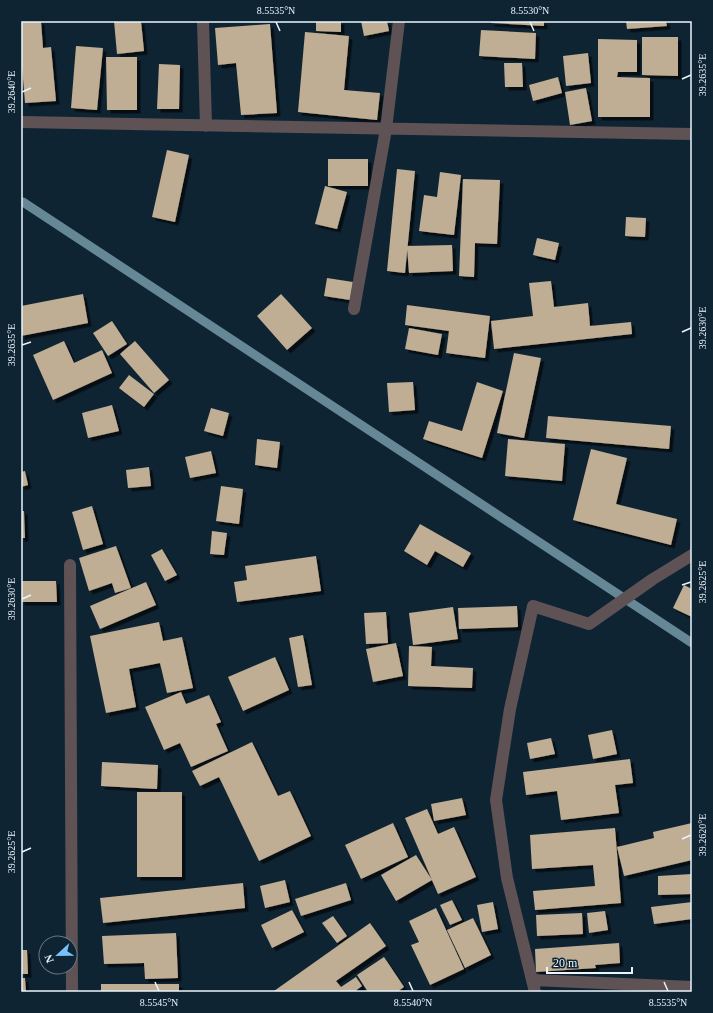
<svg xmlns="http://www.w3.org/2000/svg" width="713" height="1013" font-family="Georgia,serif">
	<defs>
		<filter id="shadow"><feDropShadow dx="3.5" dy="3.5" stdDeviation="0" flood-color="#0009"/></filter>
	</defs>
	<rect width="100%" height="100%" fill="#0f2433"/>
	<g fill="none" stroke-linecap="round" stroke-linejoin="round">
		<path stroke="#668795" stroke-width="9" d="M21,203L23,202L692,643"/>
	</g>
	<path fill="#bfad94" filter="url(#shadow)" d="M21,21H41L43,48L51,47L56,101L25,103L21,54Z
		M114,21H141L144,51L117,54Z
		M316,21H341V32L316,31Z
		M361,21H387L389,31L364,36Z
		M491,21H544V26L491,23Z
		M626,21H666L667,26L627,29Z
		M270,24L277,113L241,115L236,63L218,65L215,28Z
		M481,30L536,33L535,59L479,56Z
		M305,32L349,36L344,90L380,93L377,120L298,112Z
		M642,37H678V76L642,75Z
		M598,39L637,40V72H618L617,77L650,78V117H598Z
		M76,46L103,48L97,110L71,108Z
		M588,53L591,83L566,86L563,56Z
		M106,57H137V110H107Z
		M504,63H522L523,87H505Z
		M159,64L180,65L179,109H157Z
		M558,77L562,93L533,101L529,85Z
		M586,88L592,121L570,125L565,92Z
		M167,150L189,155L175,222L152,217Z
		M328,159H368V186H328Z
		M397,169L415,171L405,273L387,271Z
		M440,172L461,175L454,235L419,231L424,195L437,197Z
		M463,179L500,180L497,244L475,243L474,277L459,276Z
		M325,186L347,192L337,229L315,224Z
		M626,217L646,218L645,237L625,236Z
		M537,238L559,243L555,260L533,255Z
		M452,245L453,271L409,273L407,246Z
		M327,278L353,282L350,300L324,296Z
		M551,281L554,307L588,303L590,326L631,322L632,334L494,349L491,321L533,316L529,283Z
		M83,294L88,323L21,336V306Z
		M281,294L312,328L287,350L257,316Z
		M407,305L490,316L485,358L446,353L449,331L405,325Z
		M112,321L127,344L108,356L93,333Z
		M409,328L442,334L438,355L405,349Z
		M64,341L74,363L102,350L112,373L53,400L33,355Z
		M135,341L169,380L154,393L120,354Z
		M514,353L541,358L524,438L497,433Z
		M129,375L154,394L144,407L119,388Z
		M413,382L415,410L389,412L387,383Z
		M477,382L503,391L482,458L423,439L429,421L462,431Z
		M112,405L119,431L88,438L82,413Z
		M211,408L229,413L223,436L204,431Z
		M548,416L671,426L669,449L546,438Z
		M257,439L280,442L277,468L255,465Z
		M508,439L565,444L562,481L505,476Z
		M591,449L627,458L616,504L677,519L671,545L573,520Z
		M211,451L216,473L190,478L185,457Z
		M149,467L151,486L128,488L126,470Z
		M25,471L28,485L21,487V472Z
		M221,486L243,489L239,524L216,521Z
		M92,506L103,544L83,550L72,512Z
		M21,511H24L25,538H21Z
		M420,524L471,553L463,567L435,551L427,565L404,551Z
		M212,531L227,533L224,555L210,554Z
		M116,546L131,588L115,593L112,583L89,591L79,558Z
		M162,549L177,575L165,581L151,555Z
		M316,556L321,591L237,602L234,582L247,580L245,566Z
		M21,581H56L57,602H21Z
		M146,582L156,605L100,629L90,606Z
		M684,585L692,589V617L673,608Z
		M517,606L518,627L459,629L458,608Z
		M453,607L458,639L413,645L409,613Z
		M386,612L388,643L366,644L364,613Z
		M159,622L163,641L182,637L193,688L167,693L160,663L129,669L136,707L106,713L90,636Z
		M303,635L312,685L298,687L289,638Z
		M396,643L403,676L373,682L366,649Z
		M409,646L432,647L431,666L473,668L472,688L408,686Z
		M275,657L289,690L243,711L228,677Z
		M181,692L186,704L209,695L221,722L216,724L228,751L191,767L180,743L164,750L145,707Z
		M612,730L617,754L593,759L588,735Z
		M551,738L555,754L530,759L527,743Z
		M252,742L278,796L290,791L311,836L259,861L219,777L200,786L192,771Z
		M630,759L633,783L615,785L619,813L561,820L557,791L526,795L523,772Z
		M102,762L158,765L157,789L101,786Z
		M137,792H182V877H137Z
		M462,798L466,815L434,821L431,804Z
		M427,809L438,834L454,827L476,877L438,894L405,818Z
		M393,823L408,857L361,879L345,845Z
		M692,823V860L624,876L617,847L654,838L653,832Z
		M615,828L621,903L535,910L533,891L595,886L593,865L532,869L530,835Z
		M416,855L432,880L396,901L381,875Z
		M692,874V894L658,895V876Z
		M285,880L290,902L265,908L260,886Z
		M243,883L245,908L103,923L100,898Z
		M346,883L351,900L301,916L295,899Z
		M452,900L462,920L450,925L440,905Z
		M493,902L498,929L482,932L477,905Z
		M692,902V919L654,924L651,907Z
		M436,908L464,969L430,985L411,945L419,942L409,921Z
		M292,910L304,932L272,948L261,925Z
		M605,911L608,930L589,933L587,913Z
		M582,913L583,934L537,936L536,915Z
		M333,916L347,936L337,943L322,923Z
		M473,918L491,955L465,968L447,930Z
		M370,923L386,946L336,981L341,987L356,977L362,986L354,992H275L274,991Z
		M176,933L178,978L145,979L144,963L104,964L102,936Z
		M619,943L620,963L595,965L596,968L536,972L535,949Z
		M21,950H27L28,974H21Z
		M384,957L404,987L397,992H368L357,975Z
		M21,978H25L26,992H21Z
		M101,984H179V992H101Z"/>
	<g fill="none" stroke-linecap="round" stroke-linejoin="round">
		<path stroke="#5f5255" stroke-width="12" d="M203,21L206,126
			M21,122L692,134
			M354,309L386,129L399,21
			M70,565L72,992
			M533,980L692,987
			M535,992L507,878L496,800L510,709L533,606L589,624L653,579L692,555"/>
	</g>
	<path fill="none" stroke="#eaf5fd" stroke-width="1.5" d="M276,22L280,31M530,22L534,31M682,79L691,75M22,92L31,88M682,332L691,328M22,345L31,342M682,585L691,582M22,599L31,595M682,839L691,835M22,852L31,848M155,982L159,991M409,982L413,991M664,982L668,991"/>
	<rect width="713" height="1013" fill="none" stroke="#0f2433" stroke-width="44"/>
	<g transform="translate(58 955) rotate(248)"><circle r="19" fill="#0f2433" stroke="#677884"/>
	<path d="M0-3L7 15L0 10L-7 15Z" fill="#79bff8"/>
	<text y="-6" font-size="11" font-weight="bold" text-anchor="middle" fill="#eaf5fd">N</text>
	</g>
	<path d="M547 967v6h85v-6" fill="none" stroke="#eaf5fd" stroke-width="2"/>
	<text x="553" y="967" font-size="12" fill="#eaf5fd" stroke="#0f2433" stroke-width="3" paint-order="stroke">20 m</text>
	<rect x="22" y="22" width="669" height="969" fill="none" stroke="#eaf5fd" stroke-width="1.5"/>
	<g font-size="10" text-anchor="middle" fill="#eaf5fd">
		<text x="276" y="14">8.5535°N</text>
		<text x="530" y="14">8.5530°N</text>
		<text transform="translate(702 75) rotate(-90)" y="4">39.2635°E</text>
		<text transform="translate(11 92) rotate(-90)" y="4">39.2640°E</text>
		<text transform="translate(702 328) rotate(-90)" y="4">39.2630°E</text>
		<text transform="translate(11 345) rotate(-90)" y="4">39.2635°E</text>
		<text transform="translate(702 582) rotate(-90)" y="4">39.2625°E</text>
		<text transform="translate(11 599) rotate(-90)" y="4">39.2630°E</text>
		<text transform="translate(702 835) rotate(-90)" y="4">39.2620°E</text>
		<text transform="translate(11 852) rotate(-90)" y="4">39.2625°E</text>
		<text x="159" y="1006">8.5545°N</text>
		<text x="413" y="1006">8.5540°N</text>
		<text x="668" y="1006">8.5535°N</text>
	</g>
</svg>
